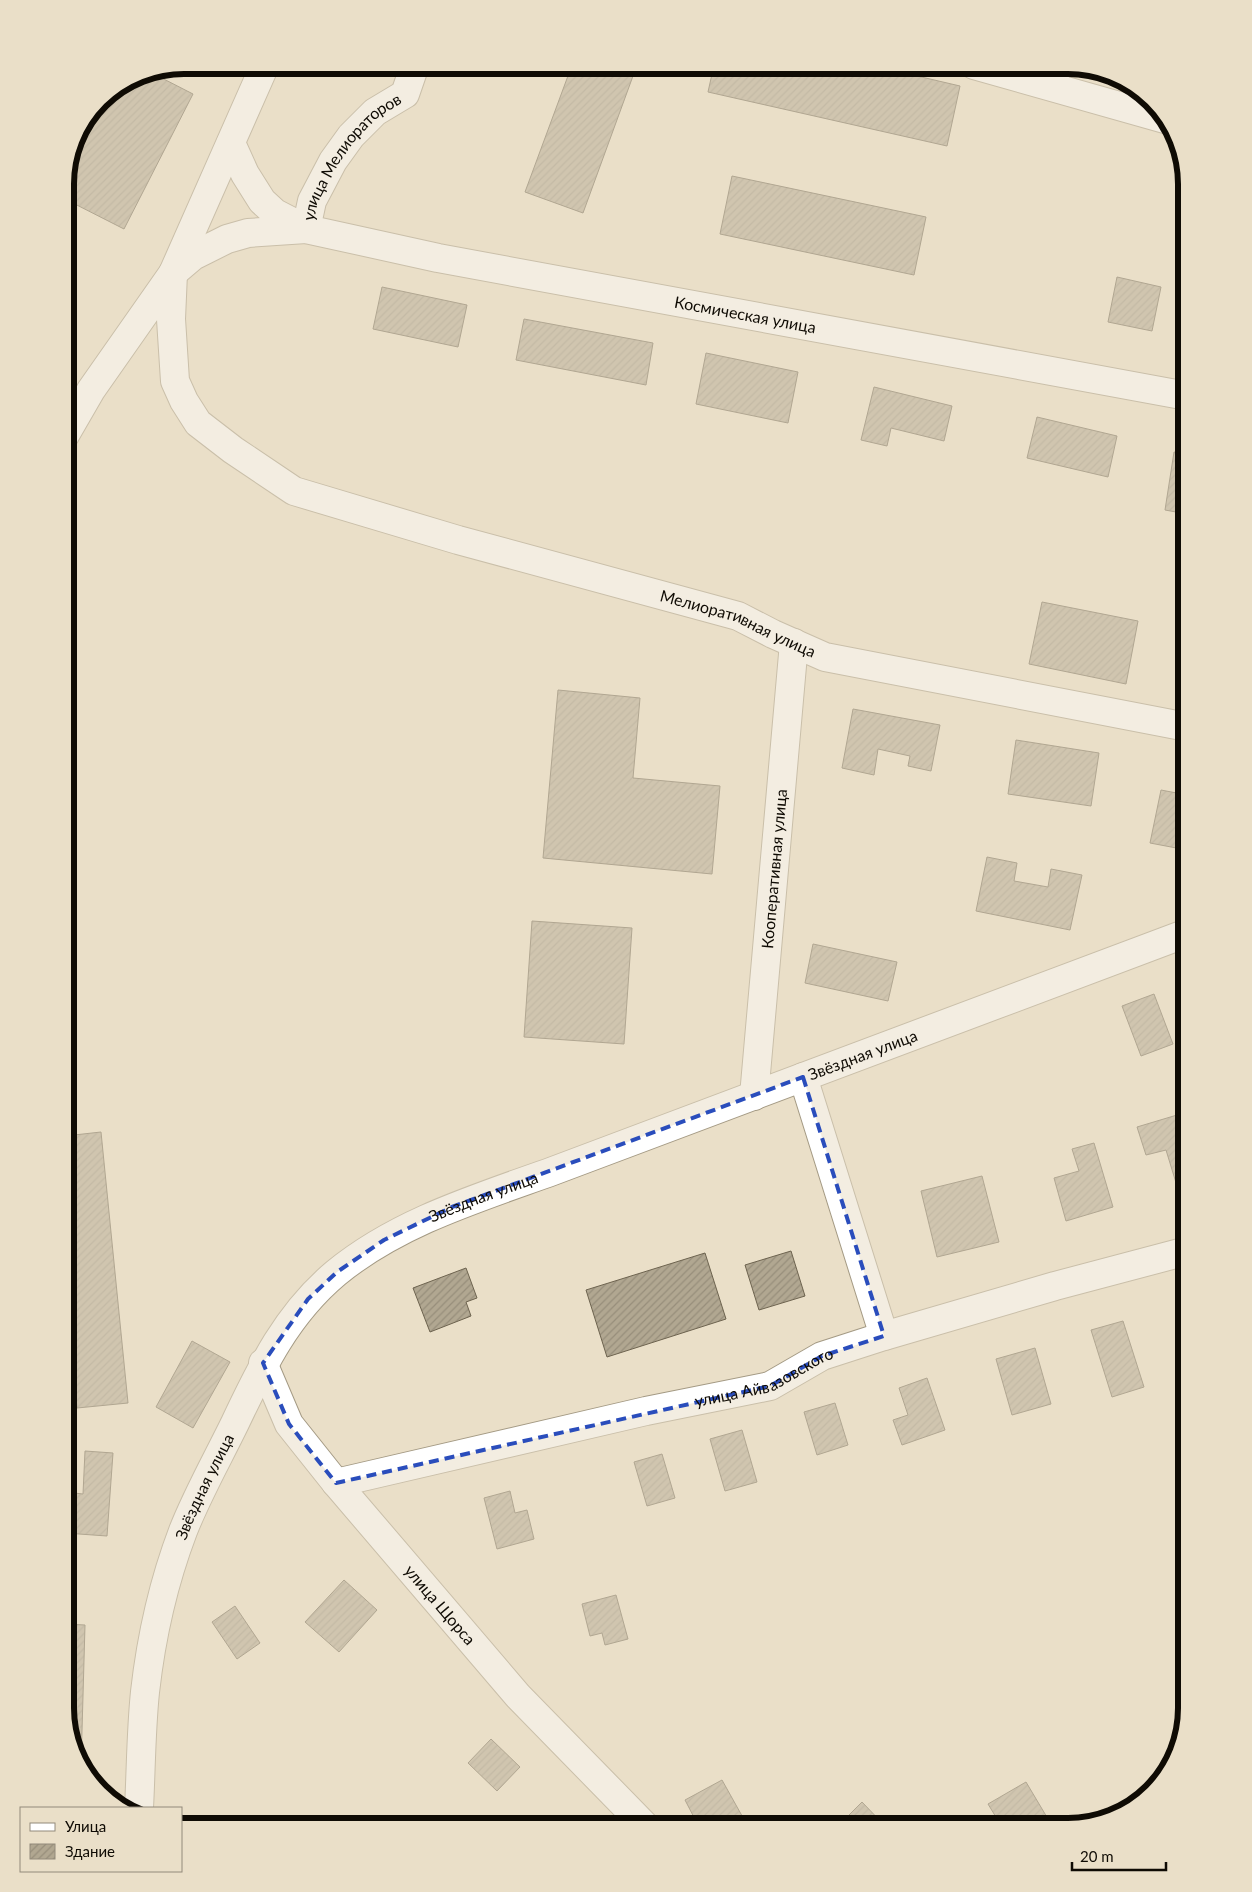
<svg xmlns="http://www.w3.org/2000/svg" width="1252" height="1892" font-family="Lato,sans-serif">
	<defs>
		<pattern id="building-hatch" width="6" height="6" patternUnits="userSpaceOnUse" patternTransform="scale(1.25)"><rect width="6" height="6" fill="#b1a791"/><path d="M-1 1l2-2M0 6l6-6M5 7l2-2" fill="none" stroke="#978e7b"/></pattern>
	</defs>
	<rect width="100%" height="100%" fill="#eadfc8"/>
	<path fill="url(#building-hatch)" stroke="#6d634f" d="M572,65H637L583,213L525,192Z
		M714,65H870L960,86L947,146L708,92Z
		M150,72L193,94L124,229L65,199V177L74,138L100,100L139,74Z
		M732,176L926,217L914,275L720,234Z
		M1117,277L1161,287L1152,331L1108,322Z
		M382,287L467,305L458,347L373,329Z
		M524,319L653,343L646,385L516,360Z
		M706,353L798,372L788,423L696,404Z
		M874,387L952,406L944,441L891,428L887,446L861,440Z
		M1037,417L1117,436L1108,477L1027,458Z
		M1174,452L1187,454V514L1165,510Z
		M1042,602L1138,621L1126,684L1029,664Z
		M558,690L640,698L633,778L720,786L712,874L543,858Z
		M853,709L940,725L931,771L908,766L910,756L878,749L874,775L842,768Z
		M1016,740L1099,753L1091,806L1008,794Z
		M1161,790L1187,795V850L1150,843Z
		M987,857L1017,863L1014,881L1048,887L1051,869L1082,875L1070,930L976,911Z
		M532,921L632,928L624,1044L524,1037Z
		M813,944L897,962L888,1001L805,983Z
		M1154,994L1173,1044L1141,1056L1122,1006Z
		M1187,1112V1183L1177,1186L1166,1150L1146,1155L1137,1127Z
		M101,1132L128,1403L77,1408L65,1282V1136Z
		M1094,1143L1113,1207L1066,1221L1054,1178L1079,1171L1072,1149Z
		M982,1176L999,1242L937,1257L921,1191Z
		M791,1251L805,1296L759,1310L745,1265Z
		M705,1253L726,1319L607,1357L586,1290Z
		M466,1268L477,1298L466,1302L471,1316L430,1332L413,1288Z
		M1123,1321L1144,1387L1112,1397L1091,1330Z
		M192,1341L230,1362L193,1428L156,1407Z
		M1035,1348L1051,1404L1012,1415L996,1359Z
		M927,1378L945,1430L902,1445L893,1420L908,1415L899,1388Z
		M835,1403L848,1445L817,1455L804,1412Z
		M742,1430L757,1482L725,1491L710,1439Z
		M85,1451L113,1453L107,1536L65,1533V1492L83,1494Z
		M662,1454L675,1498L647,1506L634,1462Z
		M510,1491L515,1513L527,1510L534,1539L497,1549L484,1498Z
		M344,1580L377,1610L339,1652L305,1622Z
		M616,1595L628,1639L605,1645L602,1633L590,1636L582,1604Z
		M235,1606L260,1643L237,1659L212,1622Z
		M65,1624L85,1625L81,1766L65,1708Z
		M491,1739L520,1767L497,1791L468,1763Z
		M722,1780L746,1823L739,1827H699L685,1800Z
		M1026,1782L1051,1824L1046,1827H1002L988,1804Z
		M862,1802L886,1827H837Z"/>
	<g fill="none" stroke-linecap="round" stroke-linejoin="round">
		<defs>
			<g id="minor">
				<path id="s1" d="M265,65L173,273L171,319L175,381L184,401L198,423L233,450L294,491L458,540L738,616L773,634L825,657L1187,727"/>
				<path d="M974,65L1165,119"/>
				<path id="s2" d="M231,143L245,174L262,201L275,213L306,229L438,258L1187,396"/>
				<path id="s3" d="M306,229L312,201L333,161L351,136L375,112L405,94L415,65"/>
				<path d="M65,435L91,390L173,273L193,256L227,239L248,233L306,229"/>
				<path d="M803,1077L884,1336"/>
				<path id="s4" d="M754,1096L794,643"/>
				<path id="s5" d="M263,1363L289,1424L336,1483L518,1696L646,1827"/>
				<path id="s6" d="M336,1483L646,1411L770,1386L822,1356L884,1336L1055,1286L1187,1251"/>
				<path id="s7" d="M139,1808C141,1770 141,1731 145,1692C151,1639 164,1581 183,1531C197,1495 218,1458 235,1423C262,1366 287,1314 336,1273C398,1222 478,1198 553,1171L1187,933"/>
			</g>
		</defs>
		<use href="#minor" stroke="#a49a84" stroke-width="30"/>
		<use href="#minor" stroke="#fff" stroke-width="28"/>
	</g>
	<path d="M0 0H1252V1892H0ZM803,1077L884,1336L822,1356L770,1386L336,1483L289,1424L263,1363L308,1299L337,1272L384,1240L452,1207Z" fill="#eadfc8" fill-opacity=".55" fill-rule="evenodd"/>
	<path fill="none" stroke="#2a4dbc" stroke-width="4" stroke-dasharray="10 6" stroke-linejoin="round" d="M803,1077L884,1336L822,1356L770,1386L336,1483L289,1424L263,1363L308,1299L337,1272L384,1240L452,1207Z"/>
	<g text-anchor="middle" stroke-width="5" stroke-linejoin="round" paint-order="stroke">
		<g font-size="16" fill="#0f0b04" stroke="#eadfc8">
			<text dy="6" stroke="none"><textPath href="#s3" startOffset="88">улица Мелиораторов</textPath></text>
			<text dy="6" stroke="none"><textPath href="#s2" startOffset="566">Космическая улица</textPath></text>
			<text dy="6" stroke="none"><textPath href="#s1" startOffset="965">Мелиоративная улица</textPath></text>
			<text dy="6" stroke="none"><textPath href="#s4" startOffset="228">Кооперативная улица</textPath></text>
			<text dy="6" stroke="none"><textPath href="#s7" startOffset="1156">Звёздная улица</textPath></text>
			<text dy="6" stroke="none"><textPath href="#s7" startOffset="751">Звёздная улица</textPath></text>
			<text dy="6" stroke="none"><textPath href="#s6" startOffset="442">улица Айвазовского</textPath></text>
			<text dy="6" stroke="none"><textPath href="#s7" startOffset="331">Звёздная улица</textPath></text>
			<text dy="6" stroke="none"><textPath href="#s5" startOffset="302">улица Щорса</textPath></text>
		</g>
	</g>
	<path d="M0 0H1252V1892H0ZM184 74H1068A110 110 0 0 1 1178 184V1708A110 110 0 0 1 1068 1818H184A110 110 0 0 1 74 1708V184A110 110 0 0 1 184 74Z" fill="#eadfc8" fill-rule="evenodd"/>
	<path fill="none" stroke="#0f0b04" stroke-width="6" d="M184 74H1068A110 110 0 0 1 1178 184V1708A110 110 0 0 1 1068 1818H184A110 110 0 0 1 74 1708V184A110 110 0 0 1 184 74Z"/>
	<rect x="20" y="1807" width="162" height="65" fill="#eadfc8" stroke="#928a7a"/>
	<rect x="30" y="1823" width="25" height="8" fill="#ffffff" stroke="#928a7a"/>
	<text x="65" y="1832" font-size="15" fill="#0f0b04">Улица</text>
	<rect x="30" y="1844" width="25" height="15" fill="url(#building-hatch)" stroke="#928a7a"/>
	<text x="65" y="1857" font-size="15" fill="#0f0b04">Здание</text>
	<path d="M1072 1862v8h94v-8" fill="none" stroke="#0f0b04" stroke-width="2.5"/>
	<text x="1080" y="1862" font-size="15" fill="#0f0b04" stroke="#eadfc8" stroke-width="4" paint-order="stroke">20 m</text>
</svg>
